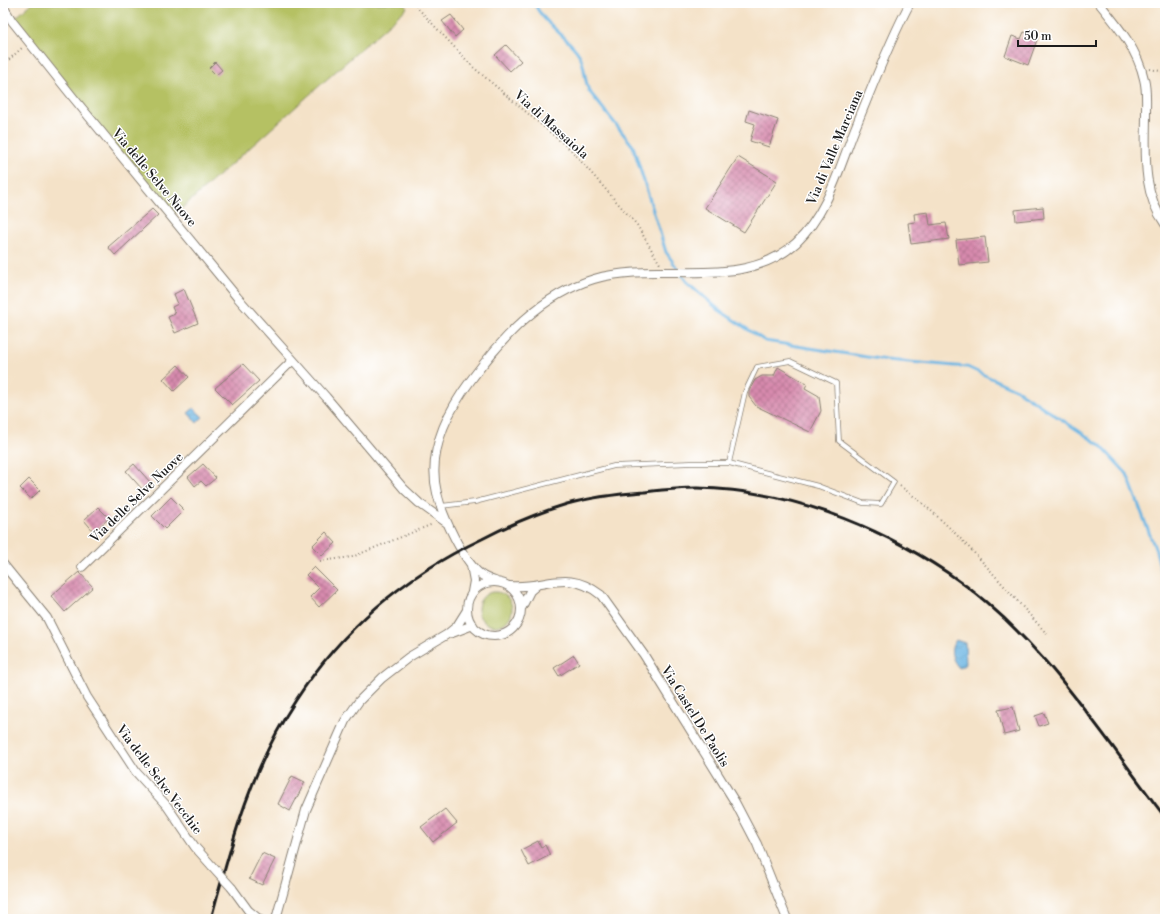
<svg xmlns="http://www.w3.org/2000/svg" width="1168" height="922" font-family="'Libre Bodoni',serif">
	<defs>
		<pattern id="water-waves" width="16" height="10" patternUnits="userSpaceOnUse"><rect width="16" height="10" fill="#69b4e2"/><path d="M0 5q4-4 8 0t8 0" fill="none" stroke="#5a9ac1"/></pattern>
		<pattern id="building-cross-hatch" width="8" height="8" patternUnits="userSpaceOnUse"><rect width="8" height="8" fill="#d78aad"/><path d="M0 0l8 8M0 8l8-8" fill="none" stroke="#ae708c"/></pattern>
	</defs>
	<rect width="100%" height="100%" fill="#fff"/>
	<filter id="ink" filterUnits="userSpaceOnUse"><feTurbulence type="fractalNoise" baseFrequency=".025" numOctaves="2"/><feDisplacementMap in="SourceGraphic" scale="8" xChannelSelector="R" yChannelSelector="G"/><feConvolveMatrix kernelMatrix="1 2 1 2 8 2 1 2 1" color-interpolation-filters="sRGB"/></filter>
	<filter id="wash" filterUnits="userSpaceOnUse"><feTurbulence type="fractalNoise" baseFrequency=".012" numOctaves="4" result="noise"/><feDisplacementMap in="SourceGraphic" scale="16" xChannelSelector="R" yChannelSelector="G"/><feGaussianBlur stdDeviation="0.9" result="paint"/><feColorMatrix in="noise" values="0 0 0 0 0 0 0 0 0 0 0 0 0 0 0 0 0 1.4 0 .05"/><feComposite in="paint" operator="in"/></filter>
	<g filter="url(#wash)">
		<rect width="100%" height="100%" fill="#f4e2c8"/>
		<path fill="#b5c163" stroke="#686e40" d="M32,3H403L407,8L172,217L12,21Z
			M478 609a17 17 0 1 1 34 0a17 17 0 1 1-34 0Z"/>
		<path fill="url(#water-waves)" stroke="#42687f" d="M194,408L203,417L197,423L188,413Z
			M956,640L965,643L966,664L959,668C952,660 948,650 956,640Z"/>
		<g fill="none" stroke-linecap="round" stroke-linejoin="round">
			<path stroke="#69b4e2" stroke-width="3" d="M534,3C543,22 562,33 576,50C586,62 583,77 589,91L633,146L666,252L686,281L719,310L765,341L886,360L967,367L1017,390L1100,445L1127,474L1156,551L1165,585"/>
		</g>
		<g id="blocks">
			<path fill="url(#building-cross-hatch)" d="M451,15L463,30L455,37L442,21Z
				M1024,32L1038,37L1028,65L1005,56L1012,36L1021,39Z
				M506,45L521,61L510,71L495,55Z
				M215,62L222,70L216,75L209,68Z
				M749,110L778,120L769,147L750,141L755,124L746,121Z
				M738,157L777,181L744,232L705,208Z
				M1043,207L1044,218L1016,221L1015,210Z
				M152,209L158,215L115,255L108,247Z
				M928,212L930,225L946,223L949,239L911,244L908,223L915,222L914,214Z
				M985,237L988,262L959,265L956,240Z
				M184,289L198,323L175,333L168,317L175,314L172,307L178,304L174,294Z
				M243,364L259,381L232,405L215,388Z
				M178,365L189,377L174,391L163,379Z
				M778,367L807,384L805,388L819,396L821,411L810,432L756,406L749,397V391L755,380L762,376H774Z
				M134,464L150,482L142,489L126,471Z
				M203,464L216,478L206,486L201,481L195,486L188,477Z
				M29,479L40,490L31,499L20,488Z
				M171,497L184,510L165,529L152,516Z
				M98,507L109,518L94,532L84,520Z
				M326,532L336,543L322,556L312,546Z
				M314,567L337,590L319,607L310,597L319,588L306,575Z
				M79,572L93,587L65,612L51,596Z
				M574,655L579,663L559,676L554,668Z
				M1013,707L1019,731L1004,735L998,710Z
				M1044,713L1048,723L1039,726L1035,716Z
				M292,776L305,782L290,811L278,804Z
				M445,809L457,823L433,842L421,827Z
				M538,841L541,847L545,845L550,855L529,866L521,850Z
				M262,853L275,859L262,885L249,879Z"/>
		</g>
	</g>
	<g filter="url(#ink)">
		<use href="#blocks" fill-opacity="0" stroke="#887f72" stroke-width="1"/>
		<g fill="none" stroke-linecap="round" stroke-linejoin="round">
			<defs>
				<path id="service" d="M441,506L475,502L614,466L691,463H729L818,486L863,503L881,504L894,482L839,441L836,383L790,361L757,367L745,392L729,463"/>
				<path id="minor" d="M1099,3C1117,25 1138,50 1144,79C1147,90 1146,101 1146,112C1146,151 1141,191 1165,224
					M3,6L12,21L72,96L237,297L326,397L404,489L419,503L447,523
					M3,564L47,618L87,697L136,772L167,806L195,847L212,866
					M471,565L474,581L472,592
					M82,567L293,360
					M495,581C491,580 487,578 483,576C464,564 442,515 437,493C427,452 447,412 471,380C503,337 541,295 594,279C659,259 741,293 796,243C827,214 839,169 854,131C872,88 888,44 910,3
					M467 609a27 27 0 1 1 54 0a27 27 0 1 1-54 0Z
					M510,586C546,589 567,568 601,595L644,655L735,802L757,844L787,919
					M522,607L530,591L536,586
					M452,633L473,625
					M232,888L248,910L259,919
					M276,919L306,810L345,721L359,701L382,678L409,657L446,635L457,626L467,610"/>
			</defs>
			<use href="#service" stroke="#887f72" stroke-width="5.5"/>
			<use href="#minor" stroke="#887f72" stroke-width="10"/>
			<path stroke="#887f72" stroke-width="2" stroke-dasharray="1 3" stroke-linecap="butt" d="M413,3L473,67L571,150L637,225L660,264
				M3,65L23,47
				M1150,69L1165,72
				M900,486C955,525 1001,584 1047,634
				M320,561L352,557L433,524"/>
			<use href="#service" stroke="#fff" stroke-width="4"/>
			<use href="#minor" stroke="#fff" stroke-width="8"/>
			<path stroke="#1c1c1c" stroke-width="3" d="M211,919C232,841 251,768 296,700C342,629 406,575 482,539C509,525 537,513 567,504C592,497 618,494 644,492C662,490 679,488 697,488C785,489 875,524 948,573C1039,634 1099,731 1165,817"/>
			<defs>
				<path id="minor-bridge" d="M212,866L232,888"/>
			</defs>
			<use href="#minor-bridge" stroke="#887f72" stroke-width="10" stroke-linecap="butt"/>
			<use href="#minor-bridge" stroke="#fff" stroke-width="8"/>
		</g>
	</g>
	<g text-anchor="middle" stroke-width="3" stroke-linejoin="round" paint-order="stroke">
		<g font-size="13" fill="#1c1c1c" stroke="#fff">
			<text transform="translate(552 124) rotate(42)" y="5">Via di Massaiola</text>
			<text transform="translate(834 147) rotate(-67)" y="5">Via di Valle Marciana</text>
			<text transform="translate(155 177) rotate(50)" y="5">Via delle Selve Nuove</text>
			<text transform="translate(136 497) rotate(-44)" y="5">Via delle Selve Nuove</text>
			<text transform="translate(696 716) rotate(58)" y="5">Via Castel De Paolis</text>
			<text transform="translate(160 779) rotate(53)" y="5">Via delle Selve Vecchie</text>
		</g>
	</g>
	<rect width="1168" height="922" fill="none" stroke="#fff" stroke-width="16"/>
	<path d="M1018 40v6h78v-6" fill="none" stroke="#1c1c1c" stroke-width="2"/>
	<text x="1024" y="40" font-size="12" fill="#1c1c1c" stroke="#ffffff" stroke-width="3" paint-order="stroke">50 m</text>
</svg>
